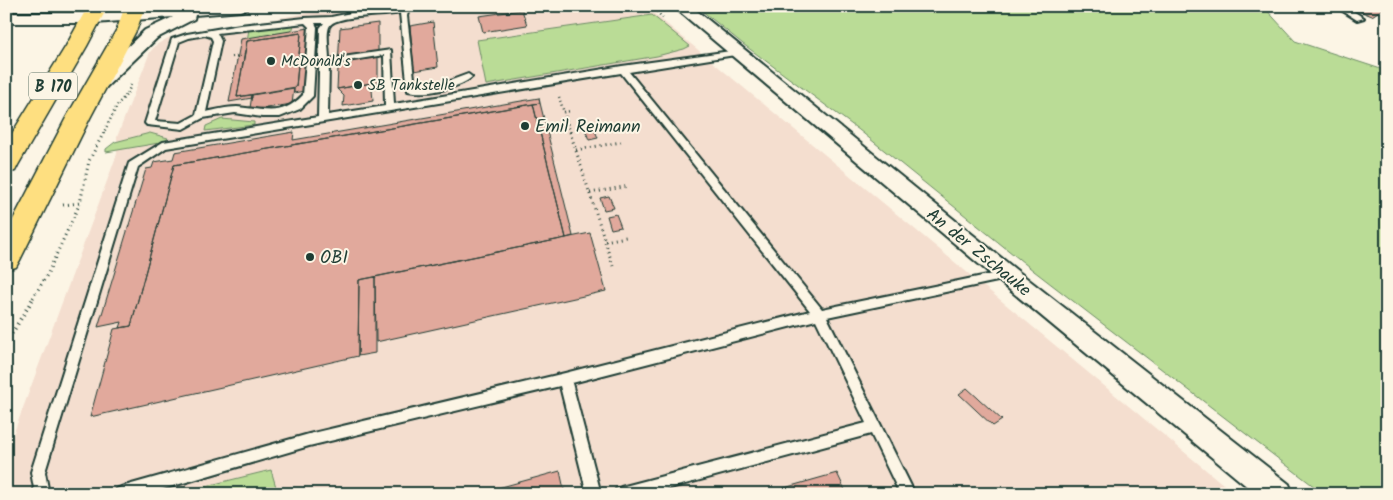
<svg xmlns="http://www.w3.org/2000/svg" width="1393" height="500" font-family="Kalam,sans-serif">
	<rect width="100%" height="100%" fill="#fcf5e5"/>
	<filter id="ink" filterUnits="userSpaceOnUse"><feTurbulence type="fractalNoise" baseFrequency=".02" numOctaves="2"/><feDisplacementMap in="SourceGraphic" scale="10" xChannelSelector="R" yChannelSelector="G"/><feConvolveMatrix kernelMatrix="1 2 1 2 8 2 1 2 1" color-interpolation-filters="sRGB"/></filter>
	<g filter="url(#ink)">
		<path fill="#f4decf" d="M401,6H645L1235,494H6V454L117,154V137L150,52L156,45L170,37L319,11Z"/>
		<path fill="#badc96" stroke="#6c8c65" d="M696,6H1263L1295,41L1387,71V494H1324L1034,271L859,130L743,44Z
			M652,15L690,46L684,49L657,56L486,85L477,40Z
			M294,23L292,34L247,41L249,29Z
			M222,119L254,122V125L205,131L206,126Z
			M150,133L168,138L165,142L106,152V149L115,142Z
			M271,470L278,494H174Z"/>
		<path fill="#e1a99c" stroke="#1f3d34" d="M1347,6H1379L1384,8L1372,16Z
			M522,10L527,25L483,32L479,16Z
			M433,22L438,67L414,71L410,26Z
			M378,23V82L337,89L340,28Z
			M309,28L304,91L294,93V88L296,87L301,33L247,41L237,97L252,95V98L229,102L241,39Z
			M301,33L296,87L237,97L247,41Z
			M378,82V86L372,90L373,101L343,106L344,96L337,89Z
			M294,88L292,104L260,109L250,108L252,95Z
			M539,98L540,103L174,165L131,326L120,328L122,322L98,327L146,169L152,168L154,162L173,159L175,152L294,132L293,140Z
			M540,103L573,236L566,238L533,104Z
			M533,104L566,238L359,280L358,356L90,417L114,329L131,326L174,165Z
			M594,128L598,138L589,140L585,129Z
			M609,196L614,208L604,210L600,198Z
			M616,214L621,227L611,229L607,216Z
			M590,233L606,291L376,342L375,277Z
			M375,277V353L358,356L359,280Z
			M967,388L1002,420L993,426L959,394Z
			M560,471L565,494H476Z
			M837,473L847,494H766L791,486Z"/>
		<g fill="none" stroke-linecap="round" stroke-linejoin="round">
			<defs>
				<path id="service" d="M402,6H410L407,16L415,87H433L468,74L472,77C458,89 426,95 408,91L400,13C386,17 334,14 329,27C326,35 329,50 329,59L391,50L394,104L622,66L738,50L739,52L735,55L629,72L822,309L1007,271L1011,272L1013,275L1011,278L1007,279L827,317L915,494H900L871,434L648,494H614L616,489L621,487L866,423L816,320L572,383L601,494H587L560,386L309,446L146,494H114L116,489L121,487L309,434L565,373L810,311L621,73L166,148L138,167L45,472L49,494H35L31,472L129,163L163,142L318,117L320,28L324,23H315L317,27L313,96L300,109L280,117H262L235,113L203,118L183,129L147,125L145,123L172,39L187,34L240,25L305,18L331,17L351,13L384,11ZM305,23L309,27L303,95C281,118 265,109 237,107C227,107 215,110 206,112L221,41L217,33ZM205,35L211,37L213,41L196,115L181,123L155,121L179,42L189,38ZM384,55L385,106L328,115L329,64Z
					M1335,6H1345L1364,18L1357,20Z"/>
				<path id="minor" d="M188,6H249L247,9L241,11L195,15L194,19L157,38L103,90L97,91L91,90L88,86L91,82L145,30L173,17L95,23H6V13H95Z
					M673,6H691L1015,269L1289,484L1293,494H1256L999,281Z"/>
				<path id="primary" d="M88,6H108L87,46L18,165L15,171L6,173V143L66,46Z
					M125,6H145L137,29L90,118L20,260L16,267L6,270V233L66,118L117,29Z"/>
			</defs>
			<use href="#service" stroke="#1f3d34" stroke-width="4"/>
			<use href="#minor" stroke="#1f3d34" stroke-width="4"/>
			<use href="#primary" stroke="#1f3d34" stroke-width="3"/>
			<path stroke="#1f3d34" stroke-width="2.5" stroke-dasharray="1 3" stroke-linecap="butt" d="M651,6L663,18
				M232,57L245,55
				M559,97L571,134
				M564,112L571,111
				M103,134L118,104L127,94L131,85"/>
			<path stroke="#1f3d34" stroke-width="3" stroke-dasharray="1 4" stroke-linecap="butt" d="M570,132L613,266
				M576,150L621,142
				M590,193L629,186
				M63,205L80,203
				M605,241L626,237
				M33,298L47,275L80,203L89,161L104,132"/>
			<path stroke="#1f3d34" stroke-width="4" stroke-dasharray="1 4.5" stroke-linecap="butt" d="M6,343L34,297"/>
			<use href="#service" fill="#fcf5e5" fill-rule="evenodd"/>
			<use href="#minor" fill="#fcf5e5" fill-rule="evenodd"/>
			<use href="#primary" fill="#fedf80" fill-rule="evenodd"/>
		</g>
	</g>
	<g fill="#1f3d34" stroke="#fcf5e5" stroke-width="2">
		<circle cx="271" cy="61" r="5"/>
		<circle cx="358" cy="85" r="5"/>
		<circle cx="525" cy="126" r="5"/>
		<circle cx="310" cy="257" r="5"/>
	</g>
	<g text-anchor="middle" stroke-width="4" stroke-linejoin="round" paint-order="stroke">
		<g font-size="15" fill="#1f3d34" stroke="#fcf5e5" text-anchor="start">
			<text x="281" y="66">McDonald's</text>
			<text x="368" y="90">SB Tankstelle</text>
		</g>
		<rect fill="#fcf5e5" stroke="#617469" stroke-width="1" x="29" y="72.5" width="48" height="27" rx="4"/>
		<g font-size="16" font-weight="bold" fill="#1f3d34">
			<text x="53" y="92">B 170</text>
		</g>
		<g font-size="18" fill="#1f3d34" stroke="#fcf5e5" text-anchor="start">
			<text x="535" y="132">Emil Reimann</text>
			<text x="320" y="263">OBI</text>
		</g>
		<g font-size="18" fill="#1f3d34" stroke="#fcf5e5">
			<text transform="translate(979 252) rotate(39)" y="6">An der Zschauke</text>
		</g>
	</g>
	<rect width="1393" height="500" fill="none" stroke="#fcf5e5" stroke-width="25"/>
	<rect x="12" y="12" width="1368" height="475" fill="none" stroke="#1f3d34" stroke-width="2" filter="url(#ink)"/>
</svg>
